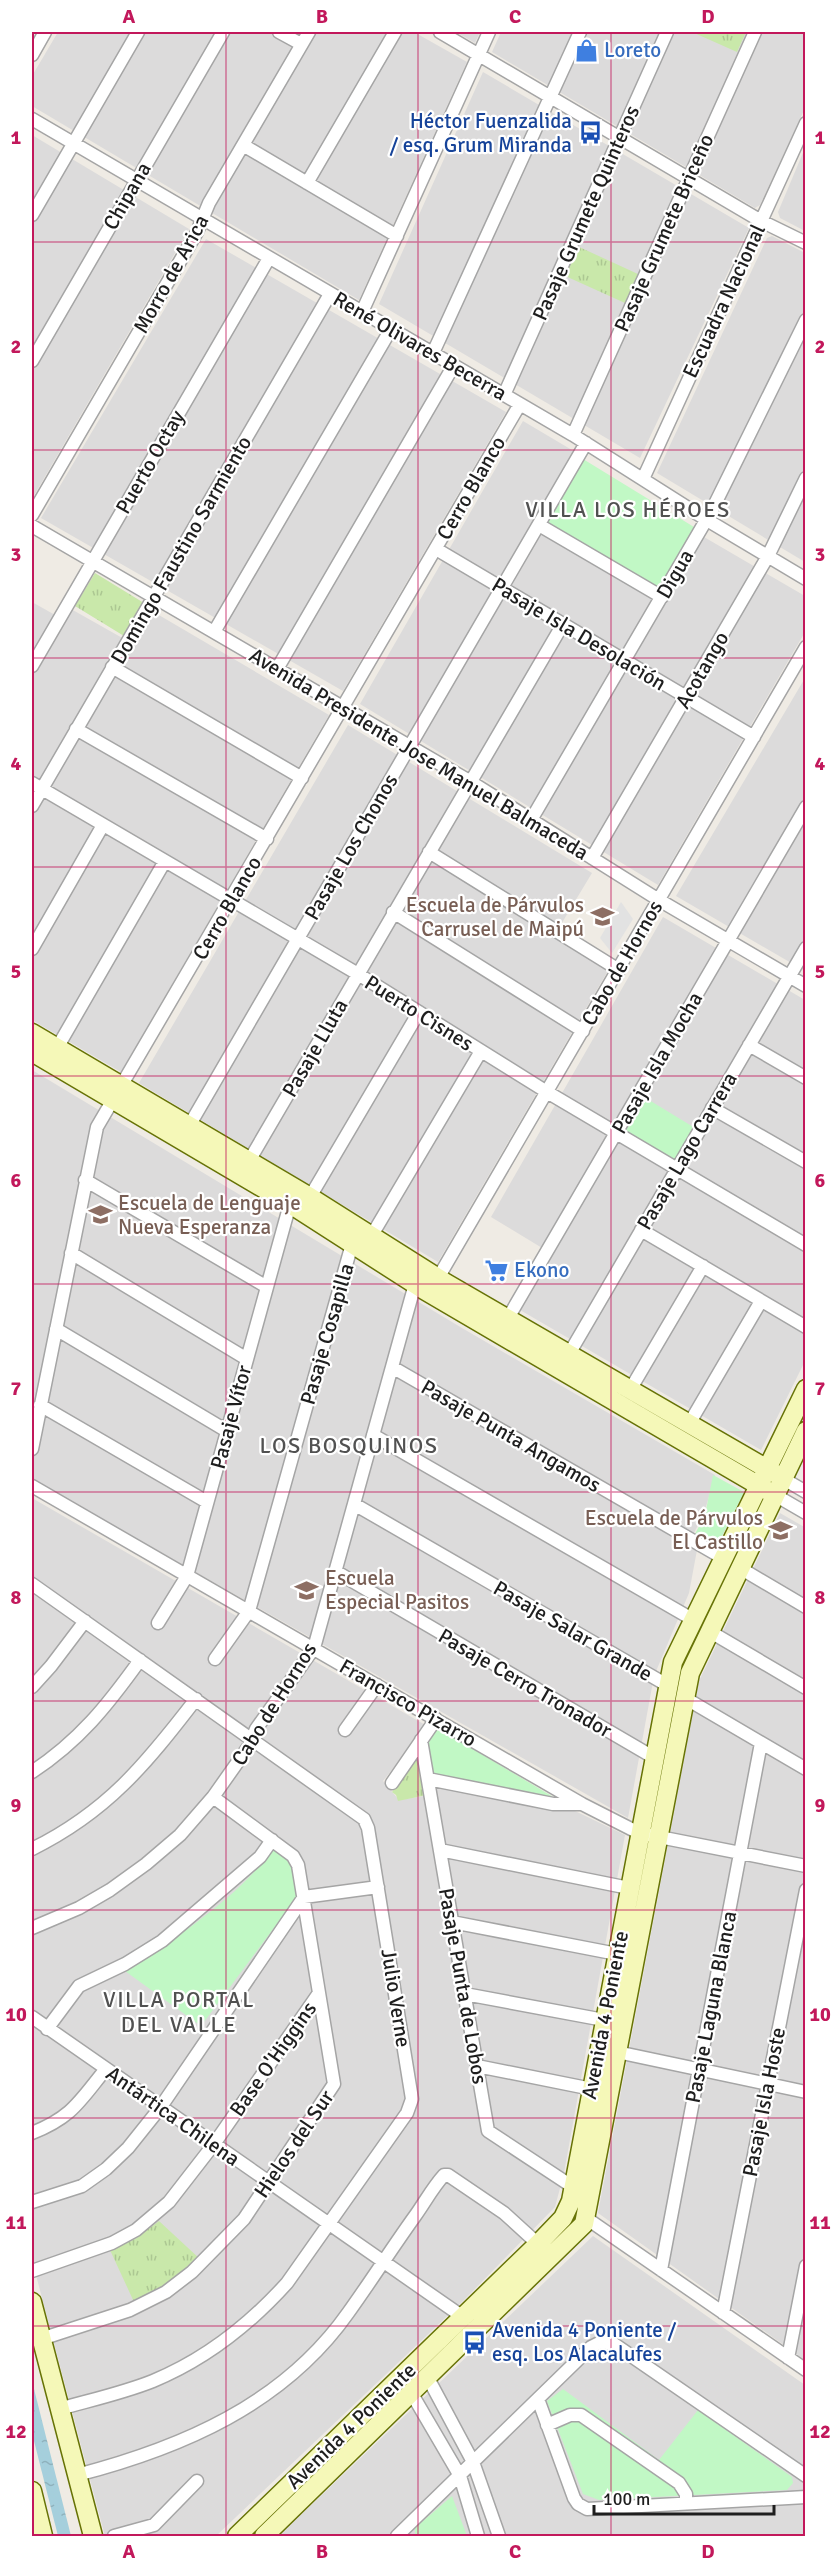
<svg xmlns="http://www.w3.org/2000/svg" width="837" height="2568" font-family="Signika,sans-serif">
	<defs>
		<pattern id="grass-tufts" width="24" height="20" patternUnits="userSpaceOnUse" patternTransform="scale(1.5)"><rect width="24" height="20" fill="#c9e8aa"/><path d="M3 7l-1-3M5 7V3M7 7l1-3M15 17l-1-3M17 17v-4M19 17l1-3" fill="none" stroke="#acc792"/></pattern>
		<pattern id="water-ripples" width="26" height="14" patternUnits="userSpaceOnUse" patternTransform="scale(1.5)"><rect width="26" height="14" fill="#a5cfdc"/><path d="M2 4q2-2 4 0t4 0M15 11q2-2 4 0t4 0" fill="none" stroke="#8eb1bc"/></pattern>
	</defs>
	<rect width="100%" height="100%" fill="#efebe4"/>
	<path fill="#dcdbdb" d="M58,32H414L467,62L359,300L32,106V76Z
		M456,32H480L475,43Z
		M501,32H805V108L760,205L755,208L492,52Z
		M483,72L749,228L640,458L379,304Z
		M32,135L189,229L32,499Z
		M805,148V231L780,218L778,212Z
		M772,236L805,253V562L657,473L767,238Z
		M206,239L506,412L343,691L41,518Z
		M523,421L577,453L664,604L704,537L805,596V632L658,885L360,704Z
		M32,602L64,620L71,609L133,644L152,611L329,715L121,1072L32,1020Z
		M805,678V971L676,896Z
		M348,725L592,873L554,936L609,969L438,1262L139,1083Z
		M663,917L805,1000V1361L761,1450L520,1310L552,1254L491,1217Z
		M32,1070L462,1328L715,1475L704,1514L688,1544L697,1550L689,1593L654,1676L628,1818L32,1479Z
		M32,1498L427,1726L383,1781L399,1800L436,1794L435,1790L441,1786L573,1810L625,1835L564,2173L555,2207L464,2300L216,2536H105L32,2260Z
		M780,1513L806,1528L805,2360L598,2213L699,1681Z
		M593,2236L805,2385V2536H279Z"/>
	<path fill="url(#grass-tufts)" d="M692,32H746L737,52Z
		M577,246L638,274L625,303L563,275Z
		M95,573L144,603L124,636L75,606Z
		M418,1757L427,1795L398,1801L396,1795L392,1792Z
		M159,2221L200,2259L171,2281L134,2302L110,2250L135,2239Z"/>
	<path fill="#c1f8c5" d="M583,459L694,527L661,588L656,590L547,525L545,520Z
		M644,1097L695,1128L674,1164L623,1133Z
		M713,1475L744,1492L717,1546L695,1534L705,1515Z
		M436,1727L560,1801L432,1775L428,1745Z
		M274,1846L290,1860L300,1893L201,2026L125,1971C172,1941 245,1893 274,1846Z
		M563,2389L659,2460L698,2410L792,2477L793,2483L787,2490L599,2500L583,2494L547,2401Z
		M452,2496L467,2536H415V2528Z"/>
	<path fill="#e2e2e2" d="M621,902L633,919L612,953L600,938Z"/>
	<path fill="url(#water-ripples)" d="M32,2381L71,2536H58L32,2433Z"/>
	<g fill="none" stroke-linecap="round" stroke-linejoin="round">
		<defs>
			<path id="street" d="M279,32L301,44
				M440,32L761,221L806,243
				M32,55L45,32
				M32,119L573,435L707,520L806,579
				M243,145L397,236
				M307,183L395,32
				M32,215L138,32
				M362,312L489,32
				M433,353L580,32
				M32,361L223,32
				M504,395L667,32
				M573,435L755,32
				M643,479L806,123
				M32,515L197,232L209,203L309,32
				M539,525L662,597
				M32,526L471,782L659,900L806,986
				M436,549L754,737
				M214,632L391,329
				M32,666L269,258
				M112,667L302,778
				M277,669L454,365
				M76,729L267,839
				M32,783L358,974L547,1092L806,1245
				M32,806L330,294
				M531,820L712,510L806,320
				M429,852L619,970
				M592,858L768,556L806,478
				M393,912L583,1031
				M32,949L103,825
				M749,1045L806,1078
				M57,1048L165,861
				M712,1108L806,1162
				M189,1126L586,443
				M249,1161L563,624
				M85,1180L267,1287
				M310,1197L419,1012
				M641,1230L806,1327
				M372,1235L481,1051
				M71,1253L247,1359
				M438,1278L806,647
				M508,1318L806,807
				M56,1329L227,1431
				M569,1354L806,948
				M392,1367L723,1558
				M630,1390L703,1266
				M40,1405L207,1502
				M689,1424L761,1301
				M373,1435L692,1619
				M32,1449L97,1127L520,404
				M782,1478L806,1492
				M32,1486L582,1804L639,1833L806,1866
				M775,1495L806,1513
				M354,1504L667,1685
				M740,1568L806,1607
				M335,1571L653,1757
				M32,1584L364,1819L368,1828L412,2099L407,2113L287,2283C250,2324 204,2360 153,2381C123,2393 91,2400 59,2409
				M158,1623L187,1576L290,1204
				M709,1631L806,1688
				M215,1659L249,1611L352,1244
				M32,1687L51,1666L85,1621
				M685,1698L806,1769
				M345,1730L377,1685
				M421,1740L488,2131L573,2187
				M32,1772C79,1741 107,1706 140,1660
				M428,1779L553,1804H581
				M392,1783L436,1719
				M32,1849C107,1812 146,1764 196,1699
				M440,1850L629,1888
				M452,1922L617,1954
				M32,1928L79,1908L110,1890L146,1864L180,1835L213,1797L249,1746L256,1729L314,1648L415,1284
				M465,1994L604,2020
				M32,2017L463,2317
				M47,2029L79,1986L125,1964L162,1941L260,1857L272,1840
				M617,2052L806,2092
				M477,2066L592,2089
				M32,2133C72,2117 79,2102 105,2070
				M32,2202L82,2186L106,2169L128,2148L160,2108L304,1897L378,1887
				M586,2218L806,2370
				M661,2270L761,1743
				M32,2271L112,2243L136,2230L169,2202L214,2144L319,1993
				M723,2313L806,1890
				M41,2339L130,2310L166,2292L192,2272L244,2219L334,2084L298,1865L293,1856L213,1797
				M788,2358L806,2266
				M428,2378L473,2462L499,2536
				M412,2394L460,2476L478,2536
				M538,2399L574,2498L578,2504L587,2509L806,2497
				M547,2425L570,2415H581L679,2483L686,2494V2503
				M77,2475C181,2448 283,2405 348,2313C371,2281 392,2248 415,2216C425,2202 433,2187 444,2175H448L504,2213L538,2244
				M114,2536L154,2525L197,2481
				M397,2536L591,2347L601,2342L614,2344L806,2476"/>
			<path id="secondary" d="M32,1033L310,1197L446,1283L776,1474
				M32,1052L290,1204L424,1290L768,1491
				M32,2302L93,2536
				M32,2491L43,2536
				M237,2536L538,2244L563,2218L571,2201L673,1662L806,1389
				M264,2536L584,2224L690,1673L806,1431"/>
		</defs>
		<use href="#street" stroke="#a5a5a5" stroke-width="15"/>
		<use href="#secondary" stroke="#677306" stroke-width="21"/>
		<use href="#street" stroke="#fff" stroke-width="12"/>
		<use href="#secondary" stroke="#f5f8b8" stroke-width="18"/>
	</g>
	<path fill="none" stroke="#c2185b" stroke-width="1.5" stroke-opacity="0.55" d="M226,32V2536M418,32V2536M611,32V2536M32,242H806M32,450H806M32,658H806M32,867H806M32,1076H806M32,1284H806M32,1492H806M32,1701H806M32,1910H806M32,2118H806M32,2326H806"/>
	<defs>
		<symbol id="shop-bare" viewBox="-9 -9 18 18"><path d="M-5-2.5h2.3a2.7 3.5 0 0 1 5.4 0H5L5.5 6h-11ZM-1.5-2.5h3a1.5 2.3 0 0 0-3 0Z" fill="#3f7fe0" stroke="#fff" stroke-width="2.5" paint-order="stroke"/></symbol>
		<symbol id="bus-bare" viewBox="-9 -9 18 18"><path d="M-5-6H5V4H4V6H2V4H-2V6H-4V4H-5ZM-3.5-4V0h7V-4ZM-3.5 1.2v1.5H-2V1.2ZM2 1.2v1.5H3.5V1.2Z" fill="#1a4fb4" stroke="#fff" stroke-width="2.5" paint-order="stroke"/></symbol>
		<symbol id="school-bare" viewBox="-9 -9 18 18"><path d="M0-5L7-2L0 1L-7-2ZM-4 1L0 2.5L4 1V4Q0 6-4 4Z" fill="#8d6e63" stroke="#fff" stroke-width="2.5" paint-order="stroke"/></symbol>
		<symbol id="supermarket-bare" viewBox="-9 -9 18 18"><path d="M-6-5.5h2.5l.6 2H6L4.5 2H-2.5L-4.4-4H-6ZM-1.5 3.2a1.3 1.3 0 1 0 .1 0ZM3 3.2a1.3 1.3 0 1 0 .1 0Z" fill="#3f7fe0" stroke="#fff" stroke-width="2.5" paint-order="stroke"/></symbol>
	</defs>
	<g fill-rule="evenodd">
		<use href="#shop-bare" x="570" y="34" width="33" height="33"/>
		<use href="#bus-bare" x="574" y="116" width="33" height="33"/>
		<use href="#school-bare" x="586" y="900" width="33" height="33"/>
		<use href="#school-bare" x="84" y="1198" width="33" height="33"/>
		<use href="#supermarket-bare" x="480" y="1254" width="33" height="33"/>
		<use href="#school-bare" x="764" y="1514" width="33" height="33"/>
		<use href="#school-bare" x="290" y="1574" width="33" height="33"/>
		<use href="#bus-bare" x="458" y="2326" width="33" height="33"/>
	</g>
	<g text-anchor="middle" stroke-width="4.5" stroke-linejoin="round" paint-order="stroke">
		<g font-size="21" fill="#366cbe" stroke="#fff" text-anchor="start">
			<text x="604" y="57">Loreto</text>
			<text x="514" y="1277">Ekono</text>
		</g>
		<g font-size="21" fill="#164399" stroke="#fff" text-anchor="end">
			<text x="572" y="128">Héctor Fuenzalida<tspan x="572" dy="24">/ esq. Grum Miranda</tspan></text>
			<text x="492" y="2337" text-anchor="start">Avenida 4 Poniente /<tspan x="492" dy="24">esq. Los Alacalufes</tspan></text>
		</g>
		<g font-size="21" fill="#1e1e1e" stroke="#fff">
			<text transform="translate(127 196) rotate(-60)" y="7">Chipana</text>
			<text transform="translate(586 213) rotate(-66)" y="7">Pasaje Grumete Quinteros</text>
			<text transform="translate(664 233) rotate(-66)" y="7">Pasaje Grumete Briceño</text>
			<text transform="translate(171 274) rotate(-61)" y="7">Morro de Arica</text>
			<text transform="translate(724 301) rotate(-65)" y="7">Escuadra Nacional</text>
			<text transform="translate(420 346) rotate(30)" y="7">René Olivares Becerra</text>
			<text transform="translate(150 462) rotate(-60)" y="7">Puerto Octay</text>
			<text transform="translate(471 488) rotate(-60)" y="7">Cerro Blanco</text>
			<text transform="translate(181 550) rotate(-60)" y="7">Domingo Faustino Sarmiento</text>
			<text transform="translate(675 574) rotate(-60)" y="7">Digua</text>
			<text transform="translate(579 634) rotate(31)" y="7">Pasaje Isla Desolación</text>
			<text transform="translate(702 670) rotate(-60)" y="7">Acotango</text>
			<text transform="translate(419 754) rotate(31)" y="7">Avenida Presidente Jose Manuel Balmaceda</text>
			<text transform="translate(351 847) rotate(-60)" y="7">Pasaje Los Chonos</text>
			<text transform="translate(227 908) rotate(-60)" y="7">Cerro Blanco</text>
			<text transform="translate(622 963) rotate(-60)" y="7">Cabo de Hornos</text>
			<text transform="translate(419 1013) rotate(32)" y="7">Puerto Cisnes</text>
			<text transform="translate(315 1048) rotate(-60)" y="7">Pasaje Lluta</text>
			<text transform="translate(657 1063) rotate(-60)" y="7">Pasaje Isla Mocha</text>
			<text transform="translate(687 1151) rotate(-60)" y="7">Pasaje Lago Carrera</text>
			<text transform="translate(327 1334) rotate(-74)" y="7">Pasaje Cosapilla</text>
			<text transform="translate(231 1417) rotate(-75)" y="7">Pasaje Vítor</text>
			<text transform="translate(511 1436) rotate(30)" y="7">Pasaje Punta Angamos</text>
			<text transform="translate(573 1631) rotate(30)" y="7">Pasaje Salar Grande</text>
			<text transform="translate(525 1683) rotate(30)" y="7">Pasaje Cerro Tronador</text>
			<text transform="translate(408 1703) rotate(30)" y="7">Francisco Pizarro</text>
			<text transform="translate(274 1704) rotate(-58)" y="7">Cabo de Hornos</text>
			<text transform="translate(463 1986) rotate(80)" y="7">Pasaje Punta de Lobos</text>
			<text transform="translate(396 1998) rotate(81)" y="7">Julio Verne</text>
			<text transform="translate(711 2007) rotate(-79)" y="7">Pasaje Laguna Blanca</text>
			<text transform="translate(605 2015) rotate(-79)" y="7">Avenida 4 Poniente</text>
			<text transform="translate(273 2059) rotate(-55)" y="7">Base O'Higgins</text>
			<text transform="translate(764 2102) rotate(-79)" y="7">Pasaje Isla Hoste</text>
			<text transform="translate(173 2116) rotate(35)" y="7">Antártica Chilena</text>
			<text transform="translate(294 2144) rotate(-56)" y="7">Hielos del Sur</text>
			<text transform="translate(351 2426) rotate(-44)" y="7">Avenida 4 Poniente</text>
		</g>
		<g font-size="21" fill="#785e54" stroke="#fff" text-anchor="end">
			<text x="584" y="912">Escuela de Párvulos<tspan x="584" dy="24">Carrusel de Maipú</tspan></text>
			<text x="118" y="1210" text-anchor="start">Escuela de Lenguaje<tspan x="118" dy="24">Nueva Esperanza</tspan></text>
			<text x="763" y="1525">Escuela de Párvulos<tspan x="763" dy="24">El Castillo</tspan></text>
			<text x="325" y="1585" text-anchor="start">Escuela<tspan x="325" dy="24">Especial Pasitos</tspan></text>
		</g>
		<g font-size="22" letter-spacing="1.5" fill="#515151" stroke="#fff">
			<text x="628" y="517">VILLA LOS HÉROES</text>
			<text x="349" y="1453">LOS BOSQUINOS</text>
			<text x="179" y="2007">VILLA PORTAL<tspan x="179" dy="25">DEL VALLE</tspan></text>
		</g>
	</g>
	<rect width="837" height="2568" fill="none" stroke="#ffffff" stroke-width="66"/>
	<path d="M594 2505v9h180v-9" fill="none" stroke="#1e1e1e" stroke-width="3"/>
	<text x="603" y="2505" font-size="18" fill="#1e1e1e" stroke="#ffffff" stroke-width="4.5" paint-order="stroke">100 m</text>
	<rect x="33" y="33" width="771" height="2502" fill="none" stroke="#c2185b" stroke-width="2"/>
	<g font-size="20" text-anchor="middle" font-weight="bold" fill="#c2185b">
		<text x="129" y="23">A</text>
		<text x="322" y="23">B</text>
		<text x="515" y="23">C</text>
		<text x="708" y="23">D</text>
		<text x="16" y="144">1</text>
		<text x="820" y="144">1</text>
		<text x="16" y="353">2</text>
		<text x="820" y="353">2</text>
		<text x="16" y="561">3</text>
		<text x="820" y="561">3</text>
		<text x="16" y="770">4</text>
		<text x="820" y="770">4</text>
		<text x="16" y="978">5</text>
		<text x="820" y="978">5</text>
		<text x="16" y="1187">6</text>
		<text x="820" y="1187">6</text>
		<text x="16" y="1395">7</text>
		<text x="820" y="1395">7</text>
		<text x="16" y="1604">8</text>
		<text x="820" y="1604">8</text>
		<text x="16" y="1812">9</text>
		<text x="820" y="1812">9</text>
		<text x="16" y="2021">10</text>
		<text x="820" y="2021">10</text>
		<text x="16" y="2229">11</text>
		<text x="820" y="2229">11</text>
		<text x="16" y="2438">12</text>
		<text x="820" y="2438">12</text>
		<text x="129" y="2558">A</text>
		<text x="322" y="2558">B</text>
		<text x="515" y="2558">C</text>
		<text x="708" y="2558">D</text>
	</g>
</svg>
